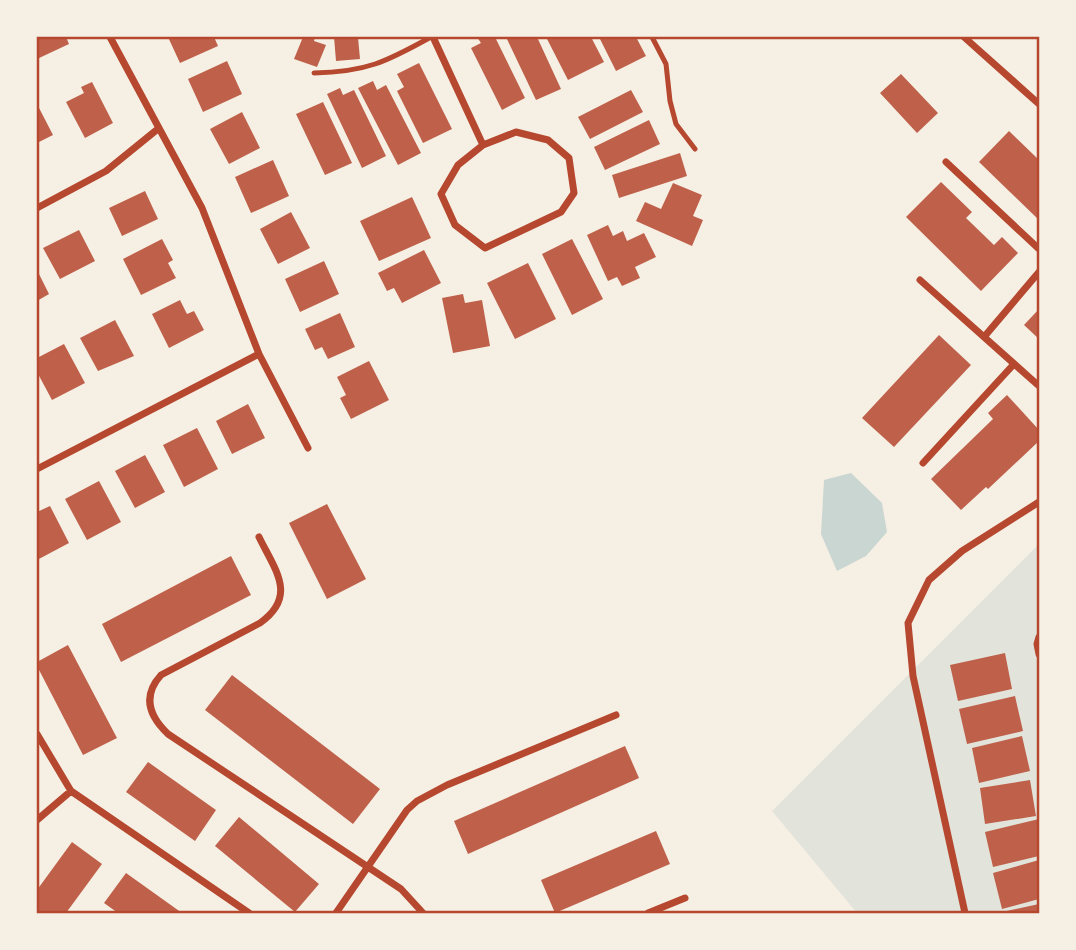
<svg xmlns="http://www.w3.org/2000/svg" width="1076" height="950" font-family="'Open Sans',sans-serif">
	<rect width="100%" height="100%" fill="#f6efe4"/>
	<path fill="#e2e4dc" d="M1039,544V913H857L772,811Z"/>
	<path fill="#c9d6d2" d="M851,473L882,503L887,532L866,556L837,571L821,534L824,480Z"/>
	<path fill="#bf614a" d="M37,37H66L69,44L37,59Z
		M168,37H214L218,46L180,63Z
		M303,37H315L314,41L326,45L317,67L294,59Z
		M334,37H358L360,59L336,61Z
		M477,37H495L525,98L502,110L471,48L481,43Z
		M506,37H537L561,89L536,100Z
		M546,37H591L604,62L568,80Z
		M599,37H636L646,56L616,71Z
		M227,61L242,94L203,112L188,79Z
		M419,63L452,129L423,143L397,91L404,87L397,74Z
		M901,74L938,113L917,133L880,93Z
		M373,81L377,90L386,85L421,153L398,165L358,88Z
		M92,82L113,123L85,138L66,102L84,93L81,87Z
		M340,88L343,95L354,90L386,156L362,168L327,94Z
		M631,90L643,112L590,139L578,117Z
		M323,102L352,163L325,175L296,114Z
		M37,104L53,135L37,143Z
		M242,112L260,148L229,164L210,129Z
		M649,120L660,144L605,170L594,147Z
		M1009,131L1039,160V220L979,162Z
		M680,153L687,176L619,198L612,175Z
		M273,160L289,196L251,213L235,177Z
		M941,182L972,212L966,218L994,245L1002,237L1018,253L981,291L906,217Z
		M673,183L702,195L693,216L703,220L692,246L636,221L645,202L661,209Z
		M145,191L158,219L122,236L109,208Z
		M412,197L431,238L379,261L360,221Z
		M291,212L310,248L278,264L260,229Z
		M608,225L613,236L623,231L627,241L644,233L656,257L635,267L640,278L622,286L617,277L608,281L587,235Z
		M79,230L95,261L60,279L43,248Z
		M162,239L173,260L168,263L176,278L141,295L123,259Z
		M572,239L603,299L572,315L542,254Z
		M424,250L441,283L402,303L394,288L387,291L378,273Z
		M324,261L339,294L300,312L285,279Z
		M528,263L556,319L515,339L487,283Z
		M37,270L49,294L37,301Z
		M463,294L465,303L482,300L490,346L453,353L442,298Z
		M180,300L187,314L194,311L204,330L169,348L152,314Z
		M1039,309V339L1024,325Z
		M340,313L355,347L328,359L322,347L315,350L305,329Z
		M115,320L134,356L98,371L80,338Z
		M939,335L971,365L894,447L862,418Z
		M64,344L85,383L52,400L37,372V358Z
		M369,361L389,400L351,419L340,398L346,395L337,377Z
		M1007,395L1039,430V441L988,489L986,487L961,510L931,479L993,419L988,413Z
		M248,404L265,438L232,454L216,421Z
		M197,428L218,469L184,487L163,445Z
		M145,455L165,492L135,508L115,471Z
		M99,481L121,522L87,540L65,499Z
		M327,504L366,579L327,599L289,523Z
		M50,506L69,543L37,560V512Z
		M231,556L251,595L121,662L102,624Z
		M68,645L117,738L83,755L37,666V662Z
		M1005,653L1012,689L958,701L950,665Z
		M232,675L380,789L353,824L205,710Z
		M1015,696L1023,731L967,744L959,709Z
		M1022,736L1030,771L979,783L972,748Z
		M625,746L639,778L468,854L454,821Z
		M148,762L216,810L195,841L126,792Z
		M1030,780L1036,816L985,824L980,788Z
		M239,817L319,884L295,912L215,846Z
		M1039,819V856L993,867L985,832Z
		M656,831L670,864L555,913L541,880Z
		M72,842L102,864L66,913H37V890Z
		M1039,860V899L1002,909L993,873Z
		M126,873L182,913H118L104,903Z
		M1039,904V913H1002V912Z"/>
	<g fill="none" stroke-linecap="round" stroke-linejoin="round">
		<path stroke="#b5482f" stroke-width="5" d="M652,37L666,64L670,101L676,124L695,149
			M314,73C366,72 386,62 431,37"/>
		<path stroke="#b5482f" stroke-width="7" d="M433,37L483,145
			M964,37L1039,104
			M516,132L548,140L569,158L574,193L561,212L485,248L455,225L441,194L458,165L483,145Z
			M946,162L1039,249
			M37,208L106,171L159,128
			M920,280L1039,386
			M984,337L1039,272
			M259,354L308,448
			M923,463L1014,364
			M37,469L259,354L202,208L110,37
			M259,537C275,570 298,596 260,623L161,675C142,696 149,716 168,734L401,889L423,913
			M1039,637L1037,644L1039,654
			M37,734L71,791L249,913
			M37,820L71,791
			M336,913L407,810L417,801L447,785L616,715
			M648,913L685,898
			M965,913L913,676L908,623L929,580L962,551L1039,502"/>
	</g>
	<rect width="1076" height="950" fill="none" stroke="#f6efe4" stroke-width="77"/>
	<rect x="38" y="38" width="1000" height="874" fill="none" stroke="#b5482f" stroke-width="2.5"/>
</svg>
